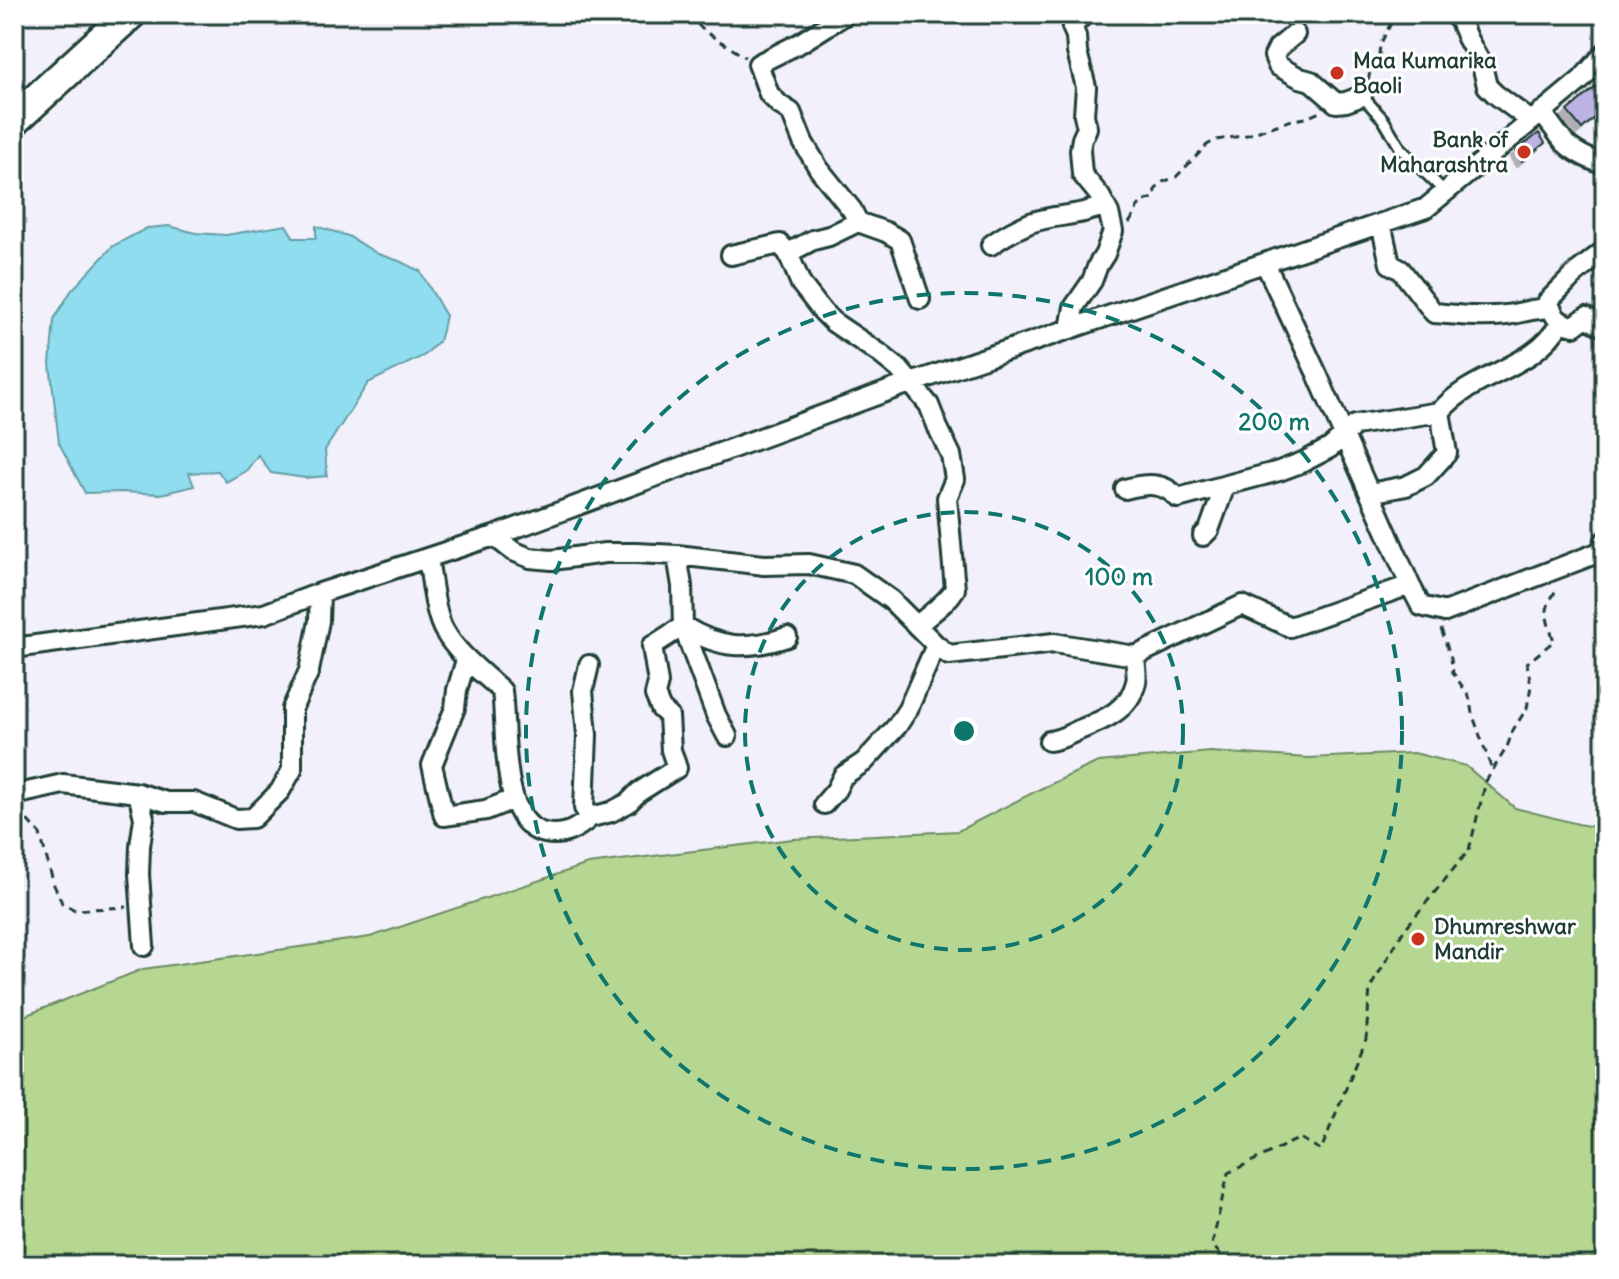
<svg xmlns="http://www.w3.org/2000/svg" width="1619" height="1279" font-family="Delius,sans-serif">
	<defs>
		<filter id="shadow"><feDropShadow dx="-6" dy="6" stdDeviation="0" flood-color="#0004"/></filter>
	</defs>
	<rect width="100%" height="100%" fill="#f2f0fa"/>
	<filter id="ink" filterUnits="userSpaceOnUse"><feTurbulence type="fractalNoise" baseFrequency=".0125" numOctaves="2"/><feDisplacementMap in="SourceGraphic" scale="16" xChannelSelector="R" yChannelSelector="G"/><feConvolveMatrix kernelMatrix="1 2 1 2 8 2 1 2 1" color-interpolation-filters="sRGB"/></filter>
	<g filter="url(#ink)">
		<path fill="#b6d791" stroke="#6a8a62" stroke-width="2" d="M1210,752L1309,758L1414,753L1466,766L1515,808L1578,824L1605,829V1265H14V1020L143,969L370,937L588,864L793,839L958,831L1038,790L1098,762Z"/>
		<path fill="#90ddf0" stroke="#639da5" stroke-width="2" d="M286,225L294,238H316V226L348,236L378,254L399,261L420,271L446,316L439,341L425,355L368,383L325,450L327,476L305,478L271,473L258,455L246,471L226,482L218,471L189,473L194,486L161,494L122,492L85,493L59,443L50,364L54,319L71,291L113,246L147,228L169,226L196,233L226,235Z"/>
		<path fill="#bdb3e4" stroke="#1f3d34" stroke-width="2" filter="url(#shadow)" d="M1598,85L1605,93V109L1582,129L1567,111Z
			M1539,133L1545,143L1522,161L1516,151Z"/>
		<g fill="none" stroke-linecap="round" stroke-linejoin="round">
			<defs>
				<path id="service" d="M1362,96L1383,119L1401,149L1445,192"/>
				<path id="minor" d="M846,14L800,43L758,64L769,94L780,105L791,112L803,142L819,169L852,210L858,222
					M1453,14L1460,21L1467,38L1482,65L1487,86L1495,94L1531,121
					M1295,34L1278,48L1274,56L1278,66L1300,78L1311,81L1336,103L1346,102L1362,96
					M1541,112C1549,121 1558,135 1565,143C1576,154 1591,160 1605,165
					M1381,223L1390,264L1401,270L1434,313C1458,315 1482,318 1506,315C1521,313 1535,308 1551,308
					M991,245C1003,236 1016,229 1030,223C1054,214 1080,217 1104,205
					M1605,250L1577,272L1548,301C1555,318 1556,322 1574,326L1586,317L1605,328
					M788,253L813,240L829,236L858,222L886,232L900,240L920,299
					M731,255L780,244L788,253L801,284L822,311L833,322L879,353L899,369L929,405L938,428L951,455L955,479L947,498L955,589C946,604 930,613 918,625
					M1265,263L1317,374L1410,585L1421,606L1445,612L1600,552L1605,541
					M1070,329L1074,307L1092,281L1098,265L1105,254L1113,231L1109,213L1100,196L1082,174L1080,150L1082,139L1087,128L1084,115L1086,87L1077,52L1076,36L1072,27L1084,14
					M1125,489C1145,484 1163,481 1178,498L1279,471L1303,462L1330,448L1355,425L1440,412
					M1370,493L1406,486L1426,476L1447,453L1440,412C1473,372 1534,370 1560,323
					M494,536L513,551L530,558L552,560L605,553H636L677,555L764,565L809,564L854,574L891,600L936,645L949,655L1054,643L1135,656L1242,605L1290,627L1410,585
					M1203,536L1209,530L1225,486
					M677,555L682,586L683,626L716,715L727,736
					M428,558C432,579 434,614 445,632C459,656 482,672 502,691C507,727 499,824 545,833C564,837 577,829 591,817
					M14,648L264,614L320,593L494,536L896,388L1426,208L1581,80L1605,53
					M466,660L457,690L455,708L432,765L444,816L486,810L514,799
					M589,665L583,691L587,735L584,808L591,817L611,812L628,803L639,792L677,768L671,750L669,716L661,709L655,695L658,683L652,646L683,626C720,649 747,650 787,637
					M1049,741C1060,740 1068,735 1079,730C1102,721 1130,710 1136,682C1138,675 1135,664 1135,656
					M138,793L166,802H194L236,819L253,818L280,791L292,770V709L309,671L319,621L320,593
					M14,795L63,784L138,793L144,818L140,846L139,874L144,946
					M824,804L836,790L843,776L864,762L897,726L908,709L936,645"/>
				<path id="trunk" d="M14,120L130,14"/>
			</defs>
			<use href="#service" stroke="#1f3d34" stroke-width="15"/>
			<use href="#minor" stroke="#1f3d34" stroke-width="24"/>
			<use href="#trunk" stroke="#1f3d34" stroke-width="36"/>
			<path stroke="#1f3d34" stroke-width="3" stroke-dasharray="8 6" stroke-linecap="butt" d="M688,14L704,31L745,57
				M1368,81L1371,68L1379,55L1380,45L1390,25L1392,14
				M1129,223C1140,209 1132,204 1154,198L1155,190L1163,182L1176,177L1207,145L1216,140L1247,135L1292,120L1306,118L1322,111
				M1441,629L1451,658L1453,673L1469,696L1472,713L1492,770
				M18,810L40,834L54,885L62,903L75,910L127,907
				M1230,1265L1212,1245L1228,1173L1300,1138L1321,1150L1366,1039L1370,988L1404,930L1469,850L1486,781L1507,747L1513,730L1527,708L1531,686L1527,663L1554,641C1551,631 1544,616 1548,606C1550,598 1555,595 1556,587
				M1237,1265L1274,1258"/>
			<use href="#service" stroke="#fff" stroke-width="9"/>
			<use href="#minor" stroke="#fff" stroke-width="18"/>
			<use href="#trunk" stroke="#fff" stroke-width="30"/>
		</g>
	</g>
	<g fill="none" stroke="#0f766e" stroke-width="4" stroke-dasharray="14 10">
		<circle cx="964" cy="731" r="219"/>
		<circle cx="964" cy="731" r="438"/>
	</g>
	<g fill="#c8321e" stroke="#fff" stroke-width="3">
		<circle cx="1337" cy="73" r="8"/>
		<circle cx="1524" cy="152" r="8"/>
		<circle cx="1418" cy="939" r="8"/>
	</g>
	<g text-anchor="middle" stroke-width="6" stroke-linejoin="round" paint-order="stroke">
		<g font-size="22" font-weight="bold" fill="#1f3d34" stroke="#fff" text-anchor="start">
			<text x="1353" y="68">Maa Kumarika<tspan x="1353" dy="25">Baoli</tspan></text>
			<text x="1508" y="147" text-anchor="end">Bank of<tspan x="1508" dy="25">Maharashtra</tspan></text>
			<text x="1434" y="934">Dhumreshwar<tspan x="1434" dy="25">Mandir</tspan></text>
		</g>
	</g>
	<circle cx="964" cy="731" r="12" fill="#0f766e" stroke="#fff" stroke-width="4"/>
	<g font-size="24" text-anchor="middle" font-weight="bold" fill="#0f766e" stroke="#fff" stroke-width="6" stroke-linejoin="round" paint-order="stroke">
		<text x="1274" y="430">200 m</text>
		<text x="1119" y="585">100 m</text>
	</g>
	<rect width="1619" height="1279" fill="none" stroke="#fff" stroke-width="48"/>
	<rect x="24" y="24" width="1571" height="1231" fill="none" stroke="#1f3d34" stroke-width="3" filter="url(#ink)"/>
</svg>
